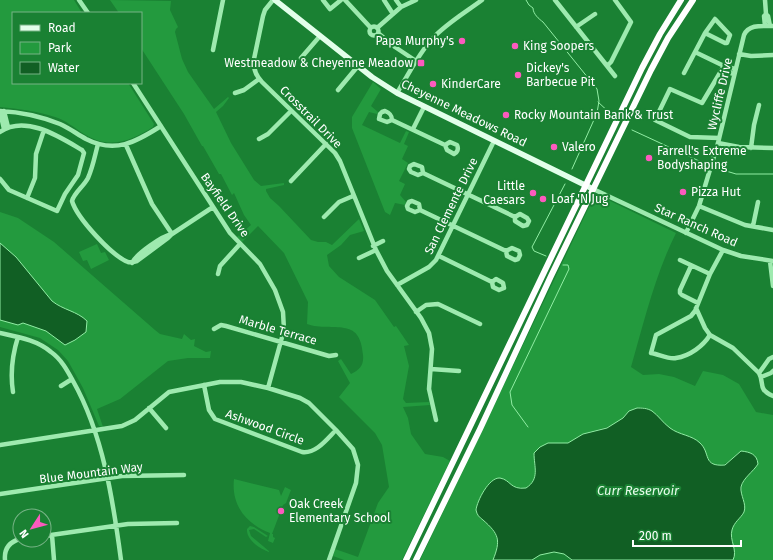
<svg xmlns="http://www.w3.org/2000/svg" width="773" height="560" font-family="'Fira Sans',sans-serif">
	<rect width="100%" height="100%" fill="#1a8133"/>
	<path fill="#239a3e" d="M0,0H74L82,13H13V83H128L154,124L153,127C131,141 109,150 84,134C75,128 65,120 55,117C37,111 19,109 0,107Z
		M110,0L171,1L170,10L178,27L176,29L175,32L182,59L188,72L214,109L228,97L229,98L223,106L216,112L231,143L254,180L261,186L284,183V185L266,189V191L270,198L279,206L311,240L318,242H326L332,245L359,219L364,231L350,235L341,245L327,255L329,266L339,277L375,300L394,327L396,326L409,345L404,346L409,366L403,399L406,403L429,402L430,405L403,407L408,418L411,434L425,454L443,457L450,461L402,560H344L333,556L335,549L358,557L378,503L389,487L382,445L375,433L339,397L350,383L338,361L341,359L351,374C360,370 364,365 363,355C360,315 334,333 307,324L308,302L284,253L258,226L242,242L237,237L251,225L244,215L234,193L232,195L221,174H219L203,146H202L184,114L141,48V13H119Z
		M373,82L381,89L371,106L378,112L377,114L369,112L362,125L400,143L406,131L409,132L404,144L408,146L402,159L408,163L399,181L405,184L400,195L406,202L405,205L395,203L390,215L385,212L352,128V117Z
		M602,197L676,233C655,275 644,322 631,367L643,375L659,374L674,377L695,386L703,371L723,375L739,384L756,412L773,415V560H733C736,551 731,544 731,535C732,522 745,517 745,508C745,495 737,491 746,478L738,453C729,463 715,473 707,456C705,452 705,448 702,445C692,437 679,435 670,428C662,422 656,411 646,408C632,404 625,418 615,424C604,429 593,430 583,434C577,437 572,442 567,443C564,444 561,443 558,444C550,448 541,457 534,463C537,473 536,481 526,488L513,487L503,479L479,517C496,532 502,537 493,560H420L590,205L596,199Z
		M0,212L18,218L54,242L155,330L160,334L182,339L184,334L191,340L195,339L194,346L206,352L211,351L210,358H188L168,361L120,399L97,409L103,427L99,426L83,388L68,361L58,350L40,338L0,327Z
		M97,244L101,253L105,252L109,260L91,269L87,260L83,261L79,252Z
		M234,479L279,490L281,496L285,487L291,490L286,503L283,505L272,534H273V537L275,538L273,543L268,541L270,533C246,524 231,505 234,479Z
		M250,526L254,527L268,536L266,537L254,529L249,530L251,536L270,552C260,549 246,540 247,529Z"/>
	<path fill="#115f24" stroke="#91eda4" d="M0,243L16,257L52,301C63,310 77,311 87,321L86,332L75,340L65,345L46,331L23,323L18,325L0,320Z
		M637,408C642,408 647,408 652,411C658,415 663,423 670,428C679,435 692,435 700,443C711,453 702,467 725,465L741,451C750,452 757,454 758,464C753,472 743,478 741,487C740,495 747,504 744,512C741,518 734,522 732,530C729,540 738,550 733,560H572L564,554L554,552L540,555L532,560H493C501,540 499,534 483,520C479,517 477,515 476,510C477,501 489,477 500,478C511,480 510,490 526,488C540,479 534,467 534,453L540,447L548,443H568L583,434L607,428L623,418L629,411Z"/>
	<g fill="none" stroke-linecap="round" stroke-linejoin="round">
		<path stroke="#91eda4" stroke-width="1" d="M526,0L529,5L533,8C533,14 539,19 543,22L597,89L599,101L597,113L572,169
			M598,102L611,114
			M632,130L710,166
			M713,167L736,174H773
			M546,256L534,251L532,247L565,184
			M528,427L512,405L510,392L569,269L568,265H563"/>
		<path stroke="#9eeaaf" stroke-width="4.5" d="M79,0L88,13
			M273,0L265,10L263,16L254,59C253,68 255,75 262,82L335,153L340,161L376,250L387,271L421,318L429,333L432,349L429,389L436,420
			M323,0L330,9L341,0
			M345,0L370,27
			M384,0L393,14
			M396,0L401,7
			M555,0L615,76
			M766,14L768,16L770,26
			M765,26L764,16L766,14L765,0
			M369.5 31a4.5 4.5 0 1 1 9 0a4.5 4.5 0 1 1-9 0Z
			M576,27L595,14
			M377,28L401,7L416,0
			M378,33L395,47L416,61
			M213,50L223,0
			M695,52L724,66L735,69
			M739,54L751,56L773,55
			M301,58L320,36
			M607,66L611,62L631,22L615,0
			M721,70L734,74
			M684,73L705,33L715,19L730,35L727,43H725L705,33
			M133,83L230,233L260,264L275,290L283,312L284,330L268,388
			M338,90L358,66
			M235,93L244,90L259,79
			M397,93C409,74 418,54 433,38C447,23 466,12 482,0
			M0,111C21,112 40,116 60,124C69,128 77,134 86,139C115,154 136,142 161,126
			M4,111L8,127
			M385,111C390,113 392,115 392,120L387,122L379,119L380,114L382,112Z
			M392,120L445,145L447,150L454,154C457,153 459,149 457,145L450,142L445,145
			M4,129L1,116L4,111
			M413,129L424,107
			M0,132C25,114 60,137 82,150L84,153L78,175L65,194L57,211L9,190L0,179
			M719,138L690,137L655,120L670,89L702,103L724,66
			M259,139L268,134L291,111
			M718,143L739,147L773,148
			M98,144C95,155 93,167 88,178C84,186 74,193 72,201C77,218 112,256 128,262C131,263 134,262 137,261L168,238L172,234L213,207
			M126,145L152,204L172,234
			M751,148L754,125L759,105
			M423,173L418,175L411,172L409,169L410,166L414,164L422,167L423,173L515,217V221L523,226L527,225L529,221L527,218L520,214L515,217
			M291,181L326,144
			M593,189L723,250L741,256L773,261
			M27,198L35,178L36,154L44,130
			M699,206L745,225L773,230
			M420,210L415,212L408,209L407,206L409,202L412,201L419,204L420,210L506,251L507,256L515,260L518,259L520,255L519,251L512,248L506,251
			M324,217L339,202L353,196
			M753,226L758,202
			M686,233L699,206L718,143L744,35C749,24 762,26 773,26
			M373,246L383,241
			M723,250L710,274L695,311L691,316L656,335L651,353C658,354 670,360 676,358C690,356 703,346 710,335L733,348L759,373C765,384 757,389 773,396
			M439,256L492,282L493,287L499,290L504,288L503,283L496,279L492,282
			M359,258L376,250
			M680,260L710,274
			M770,261L773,286
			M132,263C136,254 162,236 172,234
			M691,266L680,290V293L682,295L698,303
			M218,274L220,266L240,244
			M397,285L429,267L436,260L494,141
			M696,308L705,328L710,335
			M416,312L426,305L438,304L480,324
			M214,329L221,325L226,326L329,356L336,355
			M0,333C18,337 37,340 51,352C61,359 67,370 73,381C103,434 113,500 121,560
			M431,369L459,371
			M759,373L769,359L773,357
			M761,377L771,373L773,371
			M204,385L209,410L215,419L302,452C316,454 327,439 336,430
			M61,386L72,379
			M13,392C10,373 12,356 18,337
			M149,408L166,428
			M0,445L122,426L135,420L169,392L220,382H241L268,388L300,398L309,403L336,430L353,449L358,465L356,483L329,560
			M0,494L122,476L184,475
			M52,535L54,560
			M44,536L128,524L177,523
			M5,560C4,549 9,542 20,539"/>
		<path stroke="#e2ffea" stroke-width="5.5" d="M275,0L372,77L397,93L593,189"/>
		<path stroke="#fff" stroke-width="6" d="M406,560L642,68L660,34L681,0
			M416,560L480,429L551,276L651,70L668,38L693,0"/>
	</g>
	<g fill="#fc5abe" stroke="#1a8133" stroke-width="1.5">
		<circle cx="462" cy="41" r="4"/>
		<circle cx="515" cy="46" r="4"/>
		<rect x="417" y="59" width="8" height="8" rx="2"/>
		<circle cx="518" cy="75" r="4"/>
		<circle cx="433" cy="84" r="4"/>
		<circle cx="506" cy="115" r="4"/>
		<circle cx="554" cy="147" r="4"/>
		<circle cx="649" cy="158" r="4"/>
		<circle cx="683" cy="192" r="4"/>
		<circle cx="533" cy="193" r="4"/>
		<circle cx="543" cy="199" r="4"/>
		<circle cx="281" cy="511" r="4"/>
	</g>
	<g text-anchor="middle" stroke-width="4" stroke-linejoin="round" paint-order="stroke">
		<g font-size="12" fill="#fff" stroke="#1a8133" text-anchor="start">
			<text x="454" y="45" text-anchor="end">Papa Murphy's</text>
			<text x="523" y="50">King Soopers</text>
			<text x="413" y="67" text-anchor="end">Westmeadow &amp; Cheyenne Meadow</text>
			<text x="526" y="72">Dickey's<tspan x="526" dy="14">Barbecue Pit</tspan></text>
			<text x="441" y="88">KinderCare</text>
			<text x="514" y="119">Rocky Mountain Bank &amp; Trust</text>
			<text x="562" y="151">Valero</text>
			<text x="657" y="155">Farrell's Extreme<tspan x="657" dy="14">Bodyshaping</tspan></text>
			<text x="525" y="190" text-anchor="end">Little<tspan x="525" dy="14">Caesars</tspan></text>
			<text x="691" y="196">Pizza Hut</text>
			<text x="551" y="203">Loaf 'N Jug</text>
			<text x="289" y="508">Oak Creek<tspan x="289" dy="14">Elementary School</tspan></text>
		</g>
		<g font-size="12" fill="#fff" stroke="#1a8133">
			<text transform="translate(720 94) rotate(-77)" y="4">Wycliffe Drive</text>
			<text transform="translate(464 113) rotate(26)" y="4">Cheyenne Meadows Road</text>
			<text transform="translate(311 117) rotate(45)" y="4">Crosstrail Drive</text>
			<text transform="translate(225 205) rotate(55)" y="4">Bayfield Drive</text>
			<text transform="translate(451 206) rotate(-64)" y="4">San Clemente Drive</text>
			<text transform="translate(696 225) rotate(24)" y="4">Star Ranch Road</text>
			<text transform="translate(278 330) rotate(16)" y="4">Marble Terrace</text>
			<text transform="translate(265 427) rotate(20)" y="4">Ashwood Circle</text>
			<text transform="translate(91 473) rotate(-7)" y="4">Blue Mountain Way</text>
		</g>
		<g font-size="13" font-style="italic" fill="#e6fbea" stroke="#1a8133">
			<text x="638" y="495">Curr Reservoir</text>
		</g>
	</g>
	<rect x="12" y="12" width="130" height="72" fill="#1a8133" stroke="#76b385"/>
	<rect x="20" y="25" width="20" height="6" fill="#e2ffea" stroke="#76b385"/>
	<text x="48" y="32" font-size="12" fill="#ffffff">Road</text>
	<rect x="20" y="42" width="20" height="12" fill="#239a3e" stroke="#76b385"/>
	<text x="48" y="52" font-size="12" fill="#ffffff">Park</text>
	<rect x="20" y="62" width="20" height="12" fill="#115f24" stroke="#76b385"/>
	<text x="48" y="72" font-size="12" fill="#ffffff">Water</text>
	<g transform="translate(32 528) rotate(234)"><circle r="19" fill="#1a8133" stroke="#76b385"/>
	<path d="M0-3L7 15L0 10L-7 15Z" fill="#fc5abe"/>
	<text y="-6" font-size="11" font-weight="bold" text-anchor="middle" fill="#ffffff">N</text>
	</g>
	<path d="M633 540v6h108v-6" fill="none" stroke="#ffffff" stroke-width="2"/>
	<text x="639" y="540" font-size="12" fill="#ffffff" stroke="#1a8133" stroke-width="3" paint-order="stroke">200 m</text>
</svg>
